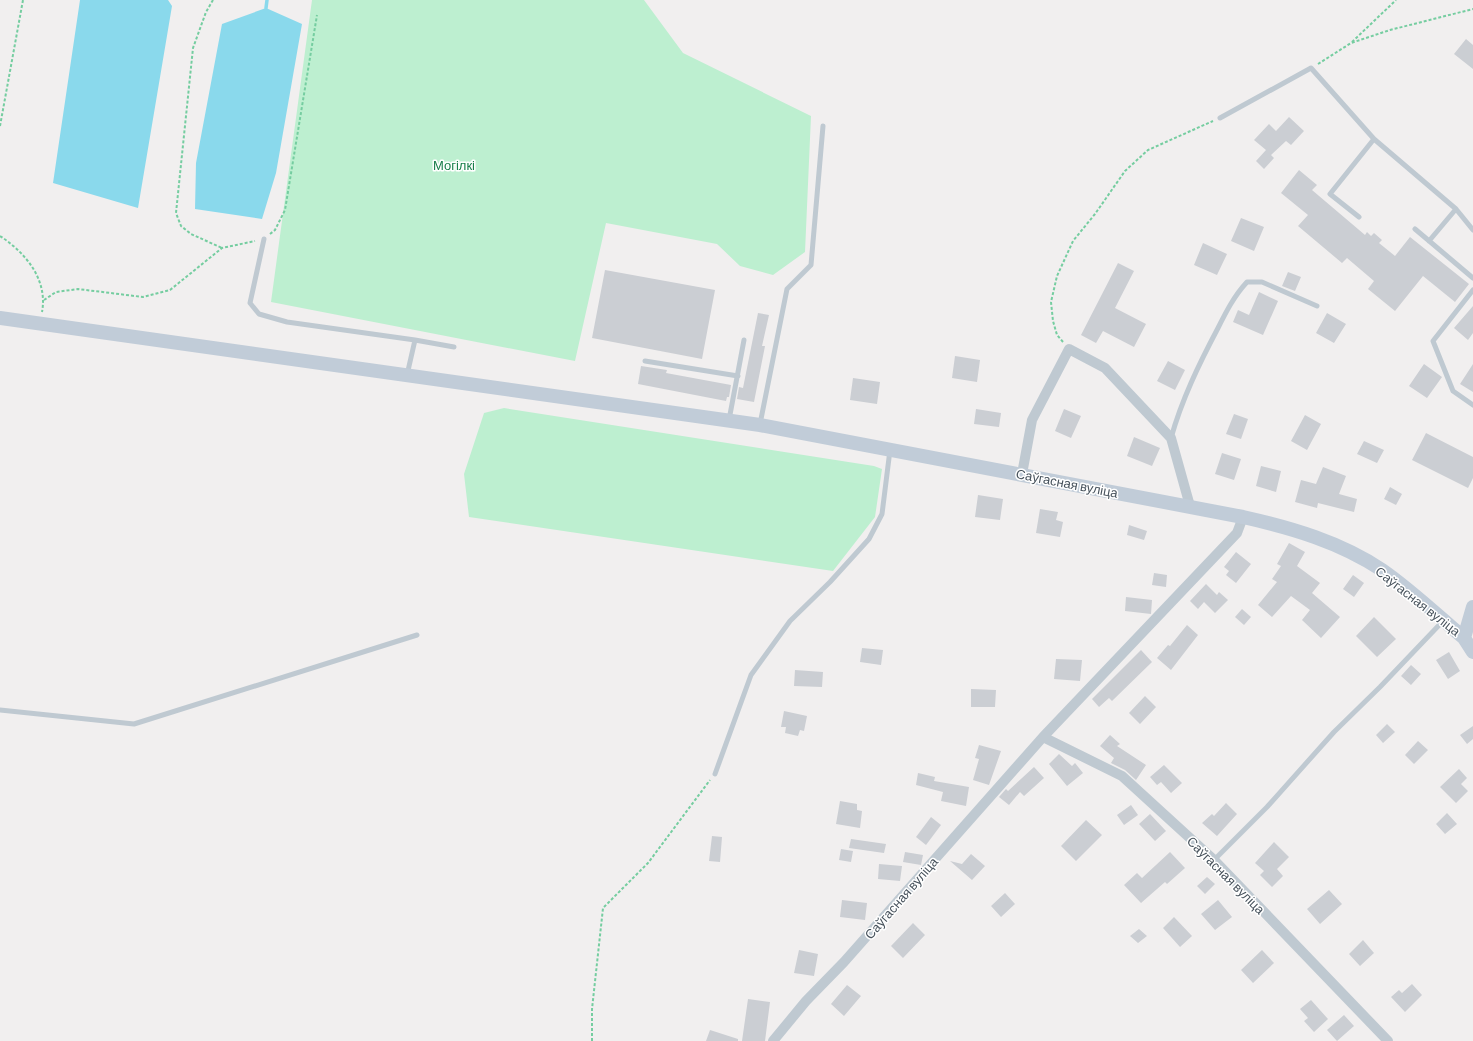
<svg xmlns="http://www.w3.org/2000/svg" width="1473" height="1041" font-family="Barlow,sans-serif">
	<rect width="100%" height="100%" fill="#f1efef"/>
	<path fill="#bdefd0" d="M312,0H644L683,53L811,116L805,252L773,275L740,266L717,244L606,223L575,361L271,302Z
		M504,408L874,466L882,469L875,517L833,571L469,517L464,474L484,413Z"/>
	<path fill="#8ad9ec" d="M80,0H168L172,6L138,208L53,183Z
		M266,8L302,24L276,173L262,219L195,209L196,163L222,24Z"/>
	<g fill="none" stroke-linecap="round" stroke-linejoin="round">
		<path stroke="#8ad9ec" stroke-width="3.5" d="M266,8L267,0"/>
	</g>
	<path fill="#cbced3" d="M1466,39L1473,45V69L1454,54Z
		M1289,117L1304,131L1291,145L1286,141L1271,155L1274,158L1264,169L1256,161L1266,150L1254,140L1269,124L1276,131Z
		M1299,170L1317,185L1312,190L1365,235L1367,232L1371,236L1374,233L1382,240L1379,243L1395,256L1410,237L1469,284L1455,302L1423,276L1395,311L1368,289L1374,281L1347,258L1342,263L1298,226L1308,215L1281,193Z
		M1241,218L1264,227L1254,251L1231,241Z
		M1203,243L1227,254L1217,275L1194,265Z
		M1118,263L1134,271L1115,308L1146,324L1134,347L1103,331L1096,343L1081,335Z
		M605,270L715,290L702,359L592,338Z
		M1288,272L1301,277L1295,291L1282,286Z
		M1259,292L1278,301L1263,335L1233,322L1238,310L1249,315Z
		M1473,306V333L1468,340L1454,328Z
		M758,313L769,315L762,346H765L754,402L737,399L739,387L743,388Z
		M1327,313L1346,324L1334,343L1316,333Z
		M955,356L980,360L977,382L952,378Z
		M1168,361L1185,370L1175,390L1157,381Z
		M1424,364L1442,377L1427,398L1409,386Z
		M1473,364V392L1460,384Z
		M641,366L667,370L666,373L731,385L729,397H727L726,401L638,384Z
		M853,378L880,382L877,404L850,400Z
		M976,409L1001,413L999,427L974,424Z
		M1064,409L1081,416L1071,438L1055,431Z
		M1234,414L1248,419L1241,439L1226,434Z
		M1305,415L1321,424L1307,450L1291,441Z
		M1426,433L1473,457V478L1468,488L1412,460Z
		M1134,437L1160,448L1152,466L1127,456Z
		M1364,441L1384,450L1377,463L1357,454Z
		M1222,453L1241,459L1234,480L1215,474Z
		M1261,466L1281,471L1276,492L1256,486Z
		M1323,467L1346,476L1339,494L1357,499L1354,512L1318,503L1317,508L1295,502L1301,480L1316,484Z
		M1390,487L1402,494L1396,505L1384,499Z
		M978,495L1003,499L1000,520L975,517Z
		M1040,509L1058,512L1056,520L1063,522L1060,537L1036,533Z
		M1129,525L1147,531L1144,540L1127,535Z
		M1289,543L1305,552L1297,566L1320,583L1312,593L1340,617L1321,638L1302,620L1310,610L1291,596L1272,617L1258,605L1277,582L1272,579L1281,566L1277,564Z
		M1236,552L1251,564L1236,583L1226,575L1229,571L1224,567Z
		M1154,573L1167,575L1166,587L1152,585Z
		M1353,575L1364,583L1354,597L1343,589Z
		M1206,584L1217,595L1219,592L1228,600L1215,613L1204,602L1198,609L1190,601Z
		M1126,597L1152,600L1151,614L1125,611Z
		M1242,609L1251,617L1244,625L1235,617Z
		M1374,617L1396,639L1377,657L1356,636Z
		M1187,625L1198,635L1171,670L1157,658L1168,645L1170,646Z
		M862,648L883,650L881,665L860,662Z
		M1141,650L1152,662L1112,701L1109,698L1099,707L1092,699Z
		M1449,652L1460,671L1448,679L1436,660Z
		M1056,659L1082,660L1080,681L1054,679Z
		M1411,665L1421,674L1411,685L1401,676Z
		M795,670L823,672L822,687L794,686Z
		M971,689L996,690L995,707H971Z
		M1145,696L1156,707L1140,724L1129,713Z
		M784,711L807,716L804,731L800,730L798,736L785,733L786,727H781Z
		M1387,724L1395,732L1383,743L1376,735Z
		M1473,726V739L1467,744L1460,735Z
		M1110,735L1120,744L1117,746L1146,765L1136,780L1125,770L1111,763L1114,758L1100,746Z
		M1418,741L1428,750L1414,764L1405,755Z
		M979,745L1001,751L989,785L973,780L979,759L975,758Z
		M1059,754L1072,766L1075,763L1083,773L1067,786L1049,764Z
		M1164,765L1182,783L1171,793L1161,782L1157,785L1150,777Z
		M1034,767L1044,778L1024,796L1020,792L1009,805L999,797L1006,789L1008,791Z
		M1459,769L1467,778L1461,784L1468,791L1456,803L1440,787Z
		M918,773L935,777L934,781L969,787L966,806L941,801L943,792L916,785Z
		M840,801L857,804V810L862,811L860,828L836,824Z
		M1226,803L1237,814L1217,836L1202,823L1212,814L1214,816Z
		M1131,805L1138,815L1124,825L1117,815Z
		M1447,813L1457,824L1445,834L1436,824Z
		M1150,814L1166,831L1155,841L1139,824Z
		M931,817L941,825L926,845L916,837Z
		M1086,820L1102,835L1076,861L1061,846Z
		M712,836L722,837L720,862L709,861Z
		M851,839L886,844L884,853L849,848Z
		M1274,842L1289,857L1277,869L1283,876L1272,887L1260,875L1264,871L1255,863Z
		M841,849L853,851L851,862L839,860Z
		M905,852L923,855L921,865L903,862Z
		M1170,852L1185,868L1167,884L1165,882L1141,903L1124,885L1137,873L1142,878Z
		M971,854L985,866L972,880L950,861L962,864Z
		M879,864L902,866L900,881L878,879Z
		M1207,877L1215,884L1205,894L1197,886Z
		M1329,890L1342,904L1320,924L1307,909Z
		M1005,893L1015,904L1001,917L991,906Z
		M842,900L867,903L865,920L840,917Z
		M1218,900L1232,917L1215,930L1201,914Z
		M1174,917L1192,936L1180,947L1163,928Z
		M913,923L925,935L903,958L891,946Z
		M1139,929L1147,936L1138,943L1130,936Z
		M1363,940L1374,953L1360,966L1349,954Z
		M799,950L818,954L814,976L794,973Z
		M1262,950L1274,963L1253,983L1241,970Z
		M1412,984L1422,995L1405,1012L1391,997L1399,990L1402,993Z
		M847,985L861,996L844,1016L831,1004Z
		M748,999L770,1002L765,1041H742Z
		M1311,1000L1328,1019L1314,1032L1304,1021L1308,1018L1300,1009Z
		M1344,1015L1354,1026L1337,1041L1327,1030Z
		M710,1030L738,1039V1041H706Z"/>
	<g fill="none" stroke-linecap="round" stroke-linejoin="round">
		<path stroke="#75cda0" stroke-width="2" stroke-dasharray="3 2" stroke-linecap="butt" d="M213,0L206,12L193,48L176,213L181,226L191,234L222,248
			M1352,42L1396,0
			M1318,64L1351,43L1390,30L1473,9
			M0,126L23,0
			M270,234L275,230L285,210L317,15
			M0,236C26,253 48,280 42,312
			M44,300L56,292L78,289L143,297L170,290L222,248L255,241
			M1063,342L1057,335L1053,321L1051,302L1057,276L1073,241L1095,214L1125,171L1148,150L1213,121
			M592,1041V1009L603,908L648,863L710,780"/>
		<path stroke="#bfc9d1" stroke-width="5" d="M1220,118L1311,68L1374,139L1456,209L1473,230
			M1359,217L1330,194L1374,139
			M1415,229L1473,278
			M264,239L250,303L259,314L287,322L415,340
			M1429,241L1456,209
			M1473,290L1433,341L1453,391L1473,405
			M645,361L738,376
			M407,375L415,340L454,347
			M729,420L744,340
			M760,424L787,289L811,265L823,126
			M1171,438C1182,399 1199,364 1218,328C1226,312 1234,296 1247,282H1262L1317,306
			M0,710L134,724L417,635
			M715,774L751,675L790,621L830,582L869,539L882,514L890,450
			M1214,860L1267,807L1334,732L1380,687L1443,621"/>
		<path stroke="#bfc9d1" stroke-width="10" d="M1022,474L1032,420L1069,349L1105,368L1171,438L1190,506
			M1043,737L1122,776L1214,860L1388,1041
			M773,1041L806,1001L844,962L1043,737L1237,533L1243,517"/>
		<path stroke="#c1ccd8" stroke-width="14" d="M0,318L760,425L1243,517C1292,528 1340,542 1382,570C1411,590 1437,615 1464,638L1473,652
			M1464,638L1473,607"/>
	</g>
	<g text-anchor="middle" stroke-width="3" stroke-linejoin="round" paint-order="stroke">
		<g font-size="13" fill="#177e49" stroke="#fff">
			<text x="454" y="170">Могілкі</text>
		</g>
		<g font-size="13" fill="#47525c" stroke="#fff">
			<text transform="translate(1067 483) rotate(11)" y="5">Саўгасная вуліца</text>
			<text transform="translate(1418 601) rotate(38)" y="5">Саўгасная вуліца</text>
			<text transform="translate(1226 875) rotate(45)" y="5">Саўгасная вуліца</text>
			<text transform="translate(901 898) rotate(-49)" y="5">Саўгасная вуліца</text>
		</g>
	</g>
</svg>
